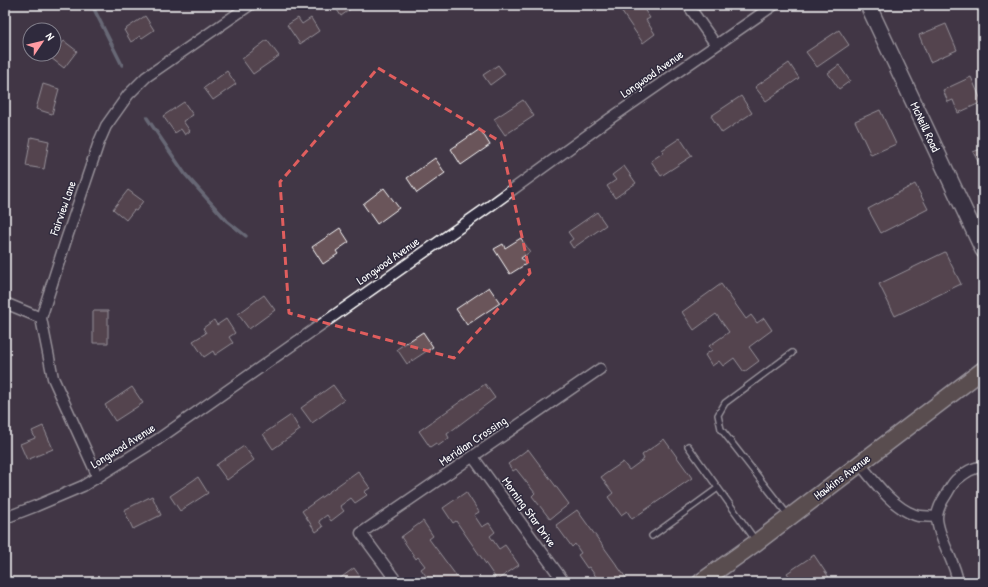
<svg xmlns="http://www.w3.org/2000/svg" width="988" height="587" font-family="'Patrick Hand',sans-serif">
	<rect width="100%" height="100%" fill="#413746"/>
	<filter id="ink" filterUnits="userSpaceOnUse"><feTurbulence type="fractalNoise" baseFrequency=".025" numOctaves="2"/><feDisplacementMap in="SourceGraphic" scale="8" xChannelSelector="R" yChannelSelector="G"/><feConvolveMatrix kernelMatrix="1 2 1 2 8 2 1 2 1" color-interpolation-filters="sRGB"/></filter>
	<g filter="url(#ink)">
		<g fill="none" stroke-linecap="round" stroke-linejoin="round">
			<path stroke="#96a4b0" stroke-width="3.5" d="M94,5L95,11L122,65
				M147,118L185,174L227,221L246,236"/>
		</g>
		<path fill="#6b555a" stroke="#fff" d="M334,5H356L341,16Z
			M617,5H637L638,7L641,5L650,18L646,20L655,34L643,43Z
			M145,16L154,30L142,38L140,36L131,42L124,30Z
			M298,18L302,24L311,18L319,31L300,44L287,25Z
			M946,24L957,50L930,62L919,35Z
			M839,30L849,45L817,67L806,52Z
			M267,40L279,56L253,74L242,59Z
			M64,41L77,51L64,68L51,58Z
			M789,63L799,78L766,101L755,87Z
			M498,65L505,74L490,85L483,75Z
			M839,65L850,81L839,89L828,73Z
			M227,71L236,84L213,100L204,88Z
			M971,77L982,102L958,113L953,100L948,102L943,90Z
			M43,84L59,89L52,114L36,109Z
			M741,96L752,113L722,133L711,116Z
			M523,100L534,116L505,135L494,119Z
			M184,102L193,115L183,121L190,131L185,135L181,129L175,133L163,116Z
			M880,110L896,144L871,155L855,121Z
			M480,129L490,145L461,165L451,149Z
			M31,137L49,141L44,169L26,166Z
			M680,138L692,156L661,176L651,161L664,152L662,150Z
			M983,148V171L973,152Z
			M435,158L445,173L417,193L407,178Z
			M624,166L636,183L615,198L607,186L616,180L612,175Z
			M915,184L928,209L881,233L868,209Z
			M384,188L399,208L377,224L363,204Z
			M128,190L143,201L136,211L134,210L126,220L113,209Z
			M597,212L606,225L573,248L569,242L573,239L568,232Z
			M340,228L349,242L336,251L338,254L323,264L312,247Z
			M521,238L530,252L521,258L526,264L510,274L494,249L503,244L505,248Z
			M945,252L961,284L895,316L879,284Z
			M721,284L746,319L751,315L757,323L764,318L772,330L749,347L759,361L744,372L734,358L723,366L719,361L712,366L705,355L712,350L709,346L729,332L716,314L694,330L682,312Z
			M489,287L500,303L467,325L456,309Z
			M264,295L275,310L249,329L238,314Z
			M93,311H108V343H93Z
			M226,319L235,333L229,337L233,343L215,355L213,351L204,357L193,341L206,333L203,328L214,320L217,325Z
			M423,332L433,347L407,364L397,349Z
			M485,384L495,398L447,434L449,438L438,446L436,443L430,447L419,431Z
			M333,385L344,400L312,423L301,408Z
			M132,387L143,403L115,421L105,405Z
			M291,415L300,430L273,449L263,434Z
			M43,426L53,449L27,460L20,444L35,438L32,431Z
			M664,439L692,478L632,519L627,511L621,515L608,497L613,493L601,477L623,462L629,470L644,459L642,455Z
			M244,446L254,460L227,480L216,465Z
			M528,449L569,504L550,519L532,496L535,493L516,469L513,471L508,464Z
			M358,471L370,488L364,492L367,495L355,503L351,498L340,506L344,511L331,521L327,515L319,521L323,527L316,532L302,511Z
			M198,477L208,493L180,511L170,496Z
			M466,492L479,512L474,515L482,527L489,523L495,532L490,536L499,549L505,545L519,565L497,580L456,521L453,523L443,508Z
			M152,496L161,515L133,529L124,510Z
			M577,510L629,582H600L589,567L587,568L578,555L581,553L575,544L572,547L556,525Z
			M423,521L433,536L429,539L461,582L464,579L467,582H437L433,576L429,580L421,569L425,566L418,557L416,559L401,537Z
			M814,555L832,582H793L787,573Z
			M354,568L364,582H335Z"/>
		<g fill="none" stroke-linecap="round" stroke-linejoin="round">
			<defs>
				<path id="lane" d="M688,446L756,541
					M788,515L721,429L718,415L725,403L792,353
					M652,536L718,488"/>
				<path id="street" d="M688,5L716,45
					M5,303L41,318
					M473,457L564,582
					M860,464C874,481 893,508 915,515C921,517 930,516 937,517
					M98,477L53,378L41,318L66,240L99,142L106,126L128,95L146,77L250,5
					M5,518L36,506L83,486L157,440L490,206L611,118L774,5
					M397,582L361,533L600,369
					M958,582C955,561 938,538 937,518C937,511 942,501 946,495C949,490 952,484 956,480C965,473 972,467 983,467"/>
				<path id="secondary" d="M868,5L983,250"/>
				<path id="primary" d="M701,582L757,542L983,370"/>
			</defs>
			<use href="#lane" stroke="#fff" stroke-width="8"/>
			<use href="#street" stroke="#fff" stroke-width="13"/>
			<use href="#secondary" stroke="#fff" stroke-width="18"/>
			<use href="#primary" stroke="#fff" stroke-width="19"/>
			<use href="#lane" stroke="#2f2a3d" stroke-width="5"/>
			<use href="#street" stroke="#2f2a3d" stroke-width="10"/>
			<use href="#secondary" stroke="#2f2a3d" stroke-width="15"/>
			<use href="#primary" stroke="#77695c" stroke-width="16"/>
		</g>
	</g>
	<path d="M0 0H988V587H0ZM378,68L501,142L530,273L454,358L289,313L280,182Z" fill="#413746" fill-opacity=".55" fill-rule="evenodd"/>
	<path fill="none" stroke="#e05e5e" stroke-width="3" stroke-dasharray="8 5" stroke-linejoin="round" d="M378,68L501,142L530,273L454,358L289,313L280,182Z"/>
	<g text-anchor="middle" stroke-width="3" stroke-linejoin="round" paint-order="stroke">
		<g font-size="12" fill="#fff" stroke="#2f2a3d">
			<text transform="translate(652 74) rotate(-35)" y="4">Longwood Avenue</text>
			<text transform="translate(925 127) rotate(65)" y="4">McNeill Road</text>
			<text transform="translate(63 208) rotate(-71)" y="4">Fairview Lane</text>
			<text transform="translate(388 261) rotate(-35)" y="4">Longwood Avenue</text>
			<text transform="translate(473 441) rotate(-34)" y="4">Meridian Crossing</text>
			<text transform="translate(123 446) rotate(-32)" y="4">Longwood Avenue</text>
			<text transform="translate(842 477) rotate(-37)" y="4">Hawkins Avenue</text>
			<text transform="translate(529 512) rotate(54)" y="4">Morning Star Drive</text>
		</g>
	</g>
	<rect width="988" height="587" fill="none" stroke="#2f2a3d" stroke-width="20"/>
	<rect x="10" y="10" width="968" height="567" fill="none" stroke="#fff" stroke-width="1.5" filter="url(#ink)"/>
	<g transform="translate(42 42) rotate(55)"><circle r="19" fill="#2f2a3d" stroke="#827f8b"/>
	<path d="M0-3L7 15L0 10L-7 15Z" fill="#ff9aa2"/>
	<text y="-6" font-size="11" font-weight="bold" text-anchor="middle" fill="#ffffff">N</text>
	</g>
</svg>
